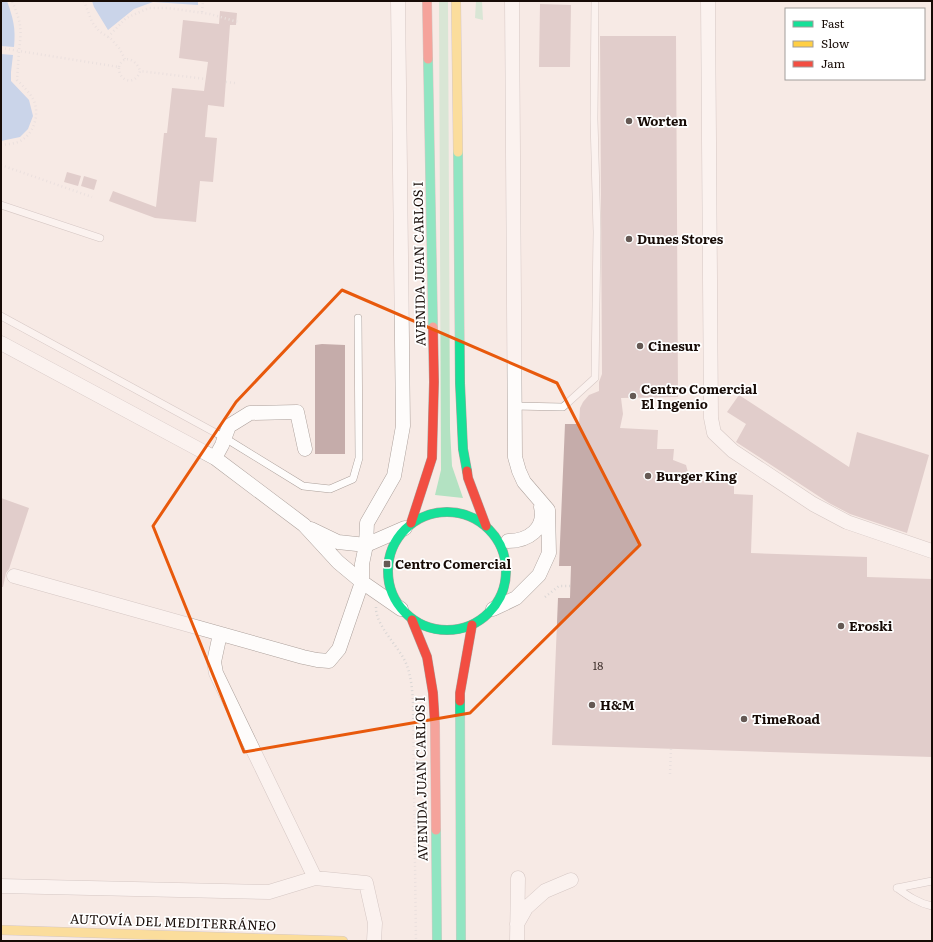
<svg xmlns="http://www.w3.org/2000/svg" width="933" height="942" font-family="Literata,serif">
	<rect width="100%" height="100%" fill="#f7eae5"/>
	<path fill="#b3e2c2" d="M439,1H448L450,429L452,466L463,498L435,495L441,470Z
		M476,1H482L483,20L475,18Z"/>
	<path fill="#92baed" d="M1,1H7C13,18 16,28 14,47L1,46Z
		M92,1H198V5L153,2L134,9L108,30L94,7Z
		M1,54L13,55L11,72V81L29,100L33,116L28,129L20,137L1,141Z"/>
	<path fill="#c5acaa" d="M540,4L571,5L570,67H539Z
		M220,11L237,13L236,25H230L224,107L208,105L205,137L217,138L213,182L200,181L196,222L155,218L109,201L113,191L156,207L164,133H167L172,88L204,91L208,62L179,58L183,20L219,24Z
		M600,36H676L678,397L621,398L623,414L620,428L658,430L657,449H674L673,460L686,465L689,476L702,477V481L734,482V494L753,495L751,553L867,557V577L932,579V757L552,745L558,598H570L571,566H559L565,424H579L580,408L583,402L589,395L599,391V382L602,374Z
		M67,172L81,176L78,186L64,182Z
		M84,176L97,180L94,190L81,186Z
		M322,344L345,345V454H315V345Z
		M739,395L849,467L857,432L929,455L907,533L850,514L829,503L736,442L746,424L727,412Z
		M1,498L29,508L9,569L6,573L3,587H1Z"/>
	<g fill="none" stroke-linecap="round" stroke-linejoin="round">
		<defs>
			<path id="lane" d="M1,205L100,238
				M1,316L225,438L303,486L330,489L353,479L359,458L358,318
				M514,406L563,407L595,378L597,232L594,119L595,1
				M897,888C908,896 918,903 932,906
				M897,888L932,881"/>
			<path id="street" d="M398,1L403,426L394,476L367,523L366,545L362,564V582L401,609
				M708,1L711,418L714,433L733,451L813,504L847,522L932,551
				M1,343L215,458L304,525L338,562L362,582L339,649L329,661L317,660L303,657L14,576
				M215,458L222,445L229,426L250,413L297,412L305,449
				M311,529L338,542L366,545L405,528
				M508,541C528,541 546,529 541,507
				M493,609L516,598L539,575L549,553L548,510L524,482L519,471L515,457L512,1
				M220,634L214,662L216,673L315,878L366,883L375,923L374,941
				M1,886L269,892L315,878
				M517,924L526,908L545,891L571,880
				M517,941L518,878"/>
			<path id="fast" d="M428,59L433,327
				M458,152L460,383L463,449L467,471
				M388 571a59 59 0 1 1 118 0a59 59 0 1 1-118 0Z
				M460,701L461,941
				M436,830L437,941"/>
			<path id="slow" d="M456,1L458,152
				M1,930L343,941"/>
			<path id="jam" d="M427,1L428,59
				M467,471L468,478L486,526
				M411,523L432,458L434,382L433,327
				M412,620L427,657L433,693L435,725L436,830
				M460,701V693L472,625"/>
		</defs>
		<use href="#lane" stroke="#aca09b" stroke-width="8"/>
		<use href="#street" stroke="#aca09b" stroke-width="15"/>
		<use href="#fast" stroke="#aca09b" stroke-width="10"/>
		<use href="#slow" stroke="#aca09b" stroke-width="10"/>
		<use href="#jam" stroke="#aca09b" stroke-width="10"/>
		<path stroke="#dad6d5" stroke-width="2.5" stroke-dasharray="1 3" stroke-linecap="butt" d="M84,1L92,22L99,31L111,39L119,48L125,59
			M202,12L203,1
			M108,37L126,18L149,8H168L210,14L238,22
			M1,48L19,51C22,27 21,23 12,1
			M119,67C123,53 137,60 140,71
			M226,82L235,83
			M1,145C8,144 16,144 22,140C35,132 40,112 33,99C29,92 23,86 17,80L19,51L119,67C118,82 136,86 140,71L206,79
			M1,165L92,197
			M545,597L559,586H570
			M376,607C375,624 397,645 405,661C411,674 412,688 413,701L416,941
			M670,774L671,749"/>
		<use href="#lane" stroke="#fefcfb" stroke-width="7"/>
		<use href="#street" stroke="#fefcfb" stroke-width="14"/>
		<use href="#fast" stroke="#16e098" stroke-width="9"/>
		<use href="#slow" stroke="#ffcf43" stroke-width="9"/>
		<use href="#jam" stroke="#f24e42" stroke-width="9"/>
	</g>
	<path d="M0 0H933V942H0ZM342,290L557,383L640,545L470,713L244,752L153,526L236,402Z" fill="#f7eae5" fill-opacity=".55" fill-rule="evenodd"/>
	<path fill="none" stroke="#e8590c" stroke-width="3" stroke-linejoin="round" d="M342,290L557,383L640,545L470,713L244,752L153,526L236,402Z"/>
	<g fill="#655954" stroke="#fff" stroke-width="1.5">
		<circle cx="629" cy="121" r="4"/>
		<circle cx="629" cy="239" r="4"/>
		<circle cx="640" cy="346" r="4"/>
		<circle cx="633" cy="396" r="4"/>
		<circle cx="648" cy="476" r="4"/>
		<rect x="383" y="560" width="8" height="8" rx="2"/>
		<circle cx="841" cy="626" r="4"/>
		<circle cx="592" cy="705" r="4"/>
		<circle cx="744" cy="719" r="4"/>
	</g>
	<g text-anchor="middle" stroke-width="3.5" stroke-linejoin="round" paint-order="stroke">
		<g font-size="11" fill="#42332f">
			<text x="598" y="670">18</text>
		</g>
		<g font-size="13" font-weight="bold" fill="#170b06" stroke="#fff" text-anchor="start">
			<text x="637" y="126">Worten</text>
			<text x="637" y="244">Dunes Stores</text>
			<text x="648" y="351">Cinesur</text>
			<text x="641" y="394">Centro Comercial<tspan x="641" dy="15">El Ingenio</tspan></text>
			<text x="656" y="481">Burger King</text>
			<text x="395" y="569">Centro Comercial</text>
			<text x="849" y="631">Eroski</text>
			<text x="600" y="710">H&amp;M</text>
			<text x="752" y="724">TimeRoad</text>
		</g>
		<g font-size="13" fill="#170b06" stroke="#fff">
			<text transform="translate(419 264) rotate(-91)" y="5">AVENIDA JUAN CARLOS I</text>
			<text transform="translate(421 779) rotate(-91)" y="5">AVENIDA JUAN CARLOS I</text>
			<text transform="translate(173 922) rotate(2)" y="5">AUTOVÍA DEL MEDITERRÁNEO</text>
		</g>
	</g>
	<rect width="933" height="942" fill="none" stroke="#170b06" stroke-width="4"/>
	<rect x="785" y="8" width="140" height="72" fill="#ffffff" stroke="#a29d9b"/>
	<rect x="793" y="21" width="20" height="6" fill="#16e098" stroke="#a29d9b"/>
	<text x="821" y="28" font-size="12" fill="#170b06">Fast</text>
	<rect x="793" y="41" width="20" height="6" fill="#ffcf43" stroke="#a29d9b"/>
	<text x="821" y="48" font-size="12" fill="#170b06">Slow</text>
	<rect x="793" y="61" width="20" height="6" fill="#f24e42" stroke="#a29d9b"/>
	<text x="821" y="68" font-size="12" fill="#170b06">Jam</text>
</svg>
